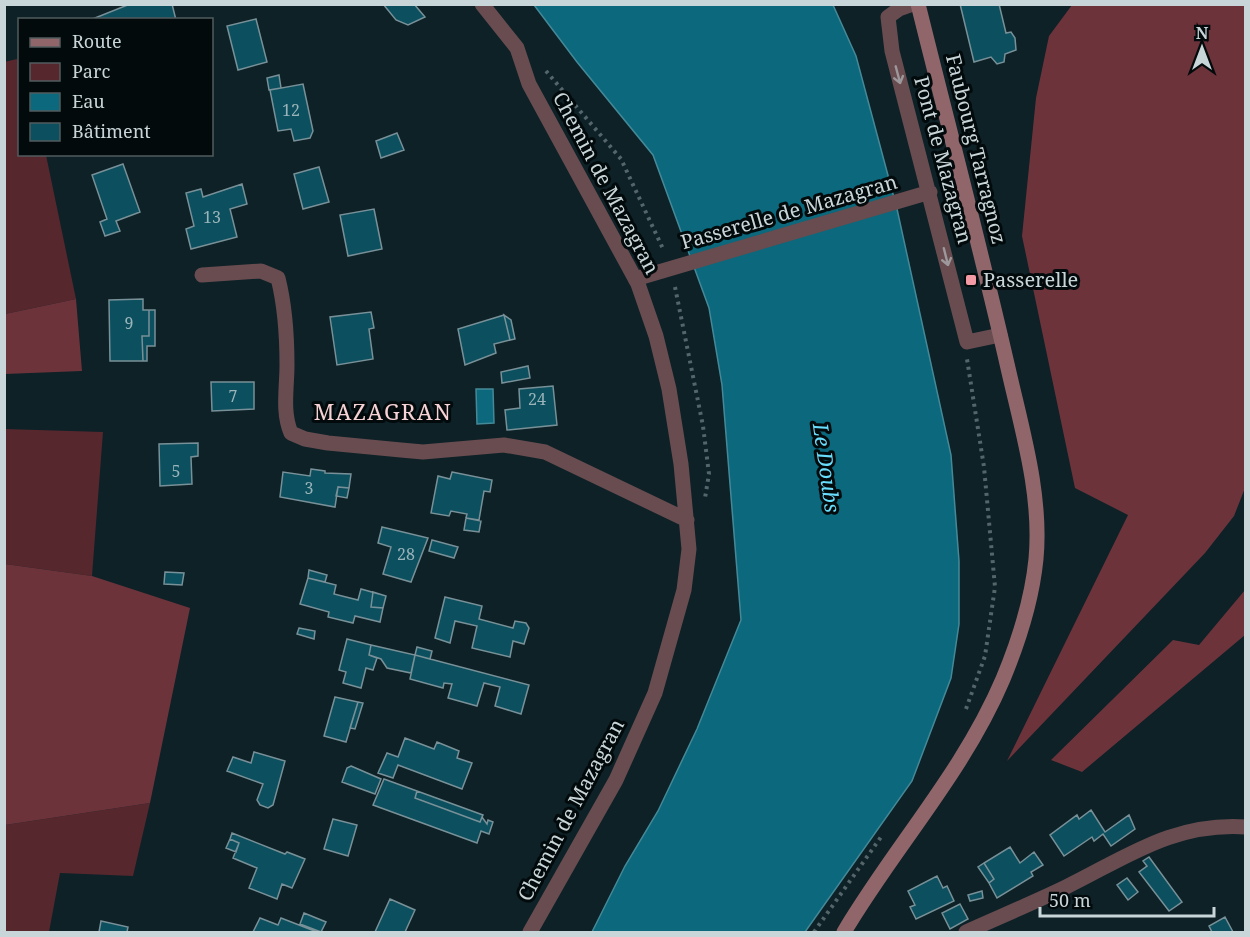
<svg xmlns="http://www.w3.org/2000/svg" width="1250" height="937" font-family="'Noto Serif',serif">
	<rect width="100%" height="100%" fill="#0d2127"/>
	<path fill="#57272e" d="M17,59L20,67V154L46,155L76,299L5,314L4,62Z
		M5,429L103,432L92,576L5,564Z
		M150,803L133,876L60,873L49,932H5V825Z"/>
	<path fill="#6d333b" d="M1072,5H1245V488L1234,516L1205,553L1007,761L1128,515L1075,488L1022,236L1036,98L1049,36Z
		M76,299L82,371L5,374V314Z
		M5,564L92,576L190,608L150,803L5,825Z
		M1245,590V635L1082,772L1051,760L1173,640L1199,645Z"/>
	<path fill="#0c687c" stroke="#458998" stroke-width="1.5" d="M534,5H833L856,56L897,209L951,455L959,561V624L951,678L912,781L805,932H592L625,866L658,811L697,729L741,620L722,385L709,308L653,155L577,62Z
		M476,389H493L494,423L477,424Z"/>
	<path fill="#0c4f5e" stroke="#789097" stroke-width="1.5" d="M130,4H172L176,20H90Z
		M383,4H414L425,17L408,25L396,20Z
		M960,4H999L1006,33L1011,32L1015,38L1016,50L1005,54L1004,62L997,64L991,57L974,62Z
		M256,19L267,62L238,70L227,26Z
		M279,75L281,88L269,90L267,78Z
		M303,84L313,131L310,138L294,141L291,129L278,131L270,90Z
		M397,133L404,150L381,158L376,141Z
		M123,164L140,212L116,221L120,231L105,236L100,222L107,219L92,175Z
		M319,167L329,202L303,209L294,174Z
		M242,184L247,204L230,209L237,237L191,249L186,229L194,226L186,193L201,189L203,197Z
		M374,209L382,249L348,256L340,215Z
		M143,299V310H149V336H142L143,361H110L109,300Z
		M149,310H155V346H147V361H143L142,336H149Z
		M371,312L374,328L369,329L373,359L337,365L330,317Z
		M504,315L510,340L494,344L496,353L465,365L458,329Z
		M504,315L511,320L515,339L510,340Z
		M528,366L530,378L502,383L501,372Z
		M211,382H254V409L212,411Z
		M553,386L557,425L507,430L505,410L520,408L519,389Z
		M198,443V456L191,457L192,484L160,486L159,444Z
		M311,469L325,471V473L351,474L349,488L338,487L335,507L280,497L283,472L310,476Z
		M452,472L492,480L490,492L484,491L479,520L466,518L467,514L451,511L449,516L431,513L438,476L450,479Z
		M338,487L349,488L347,498L336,496Z
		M466,518L481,521L479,532L464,530Z
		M382,527L428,538L411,582L383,574L391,547L378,543Z
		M432,540L458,547L454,558L429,551Z
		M309,570L327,575L325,582L308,578Z
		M165,572L184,573L182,585L164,584Z
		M308,578L336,585L334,594L358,600L361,589L379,594L373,592L371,607L383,608L380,622L355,616L353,623L328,617L329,612L300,604Z
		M373,592L386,596L383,608L371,607Z
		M445,597L482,606L479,619L513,628L515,621L526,623L529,628L524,644L513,641L510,657L472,648L477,626L455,621L450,643L435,638Z
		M299,628L315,631L314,639L297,634Z
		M347,639L371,645L369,655L377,658L373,670L366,668L361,688L343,683L346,672L339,670Z
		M371,645L415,655L411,673L387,668L381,659L369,655Z
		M417,647L432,651L430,659L415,655Z
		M415,655L529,685L521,714L495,706L500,687L484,683L477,706L448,698L452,684L444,683L443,688L410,679Z
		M335,697L358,702L346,742L324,736Z
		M358,702L363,703L355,729L350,728Z
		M405,738L434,749L437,742L459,751L457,758L472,763L462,789L398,765L393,778L378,773L387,753L398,757Z
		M254,752L285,761L273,805L268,808L260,805L257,800L263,784L227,771L233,757L251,763Z
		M351,766L381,779L375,794L342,782L347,768Z
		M384,779L417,791L415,798L480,822L482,817L487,824L488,820L493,822L489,834L481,831L477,843L373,805Z
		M417,791L483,815L480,822L415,798Z
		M1091,810L1105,832L1129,815L1135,829L1111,846L1103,834L1094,841L1092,837L1064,856L1050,835L1077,815L1079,819Z
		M333,819L357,825L348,856L324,849Z
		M232,833L285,854L287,852L305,859L292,888L282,884L277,899L249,888L257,868L233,858L239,843L230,839Z
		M230,839L239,843L236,852L226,848Z
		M1010,847L1020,863L1034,852L1043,865L1031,872L1033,876L997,898L989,883L994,879L984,863Z
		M1149,857L1182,902L1169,911L1139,872L1147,866L1143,861Z
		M984,863L994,879L989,883L978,867Z
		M937,876L943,888L947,886L954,901L916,919L910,907L915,905L908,891Z
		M1127,878L1138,892L1128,900L1117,885Z
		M982,891L983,898L970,901L968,895Z
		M390,899L415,910L405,932H375Z
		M960,904L968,919L950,929L942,913Z
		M304,913L326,922L321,932L300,924Z
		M1225,917L1233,932H1212L1209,926Z
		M260,918L278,925L281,918L317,932H253Z
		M101,921L128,927L127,932H99Z"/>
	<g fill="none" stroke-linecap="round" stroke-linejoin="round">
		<path stroke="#55666b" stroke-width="4" stroke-dasharray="3 4.5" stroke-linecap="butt" d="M546,71L621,159L664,251
			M675,287L703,426L709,474L705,498
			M966,709L985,656L995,587L984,467L967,359
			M814,932L881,837"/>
		<path stroke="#684c4f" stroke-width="15" d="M482,4L517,48L529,84L638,284L656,336L669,389L681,464L689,549L684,590L655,693L616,780L530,932
			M913,4L899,9L888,17L892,51L967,342L1000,335
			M202,275L261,271L278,278C285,306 287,336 287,365C287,388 282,412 291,433L305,439L328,443L401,450L423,452L504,445L545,452L687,520
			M635,279L930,192
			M966,932C999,917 1033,903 1066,887C1127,857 1174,822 1246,827"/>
		<path stroke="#91666a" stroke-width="15" d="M844,932C895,846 963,773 1003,679C1018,643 1032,599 1036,559C1042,495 1022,430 1008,368C980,246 948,125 918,4"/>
	</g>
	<defs><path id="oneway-shaft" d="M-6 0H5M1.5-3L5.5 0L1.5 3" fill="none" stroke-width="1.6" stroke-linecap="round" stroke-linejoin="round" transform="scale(1.5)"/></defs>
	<g stroke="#9d989b">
		<use href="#oneway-shaft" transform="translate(898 75) rotate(75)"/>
		<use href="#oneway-shaft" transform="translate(946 257) rotate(76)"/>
	</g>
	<rect fill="#f49aa4" stroke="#030a0c" stroke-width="2" x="965" y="274" width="12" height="12" rx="3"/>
	<g text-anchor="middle" stroke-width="6" stroke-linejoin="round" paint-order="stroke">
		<g font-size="16" fill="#9ab4ba">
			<text x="291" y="116">12</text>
			<text x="212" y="223">13</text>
			<text x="129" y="329">9</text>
			<text x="233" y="402">7</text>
			<text x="537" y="405">24</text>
			<text x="176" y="477">5</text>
			<text x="309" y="494">3</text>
			<text x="406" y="560">28</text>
		</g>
		<g font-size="20" fill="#c9d6d9" stroke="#030a0c">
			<text transform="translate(976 149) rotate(76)" y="7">Faubourg Tarragnoz</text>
			<text transform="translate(943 160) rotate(75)" y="7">Pont de Mazagran</text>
			<text transform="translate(606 183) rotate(62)" y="7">Chemin de Mazagran</text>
			<text transform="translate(789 212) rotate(-16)" y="7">Passerelle de Mazagran</text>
			<text transform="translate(571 810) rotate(-62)" y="7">Chemin de Mazagran</text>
		</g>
		<g font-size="20" fill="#c9d6d9" stroke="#030a0c" text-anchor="start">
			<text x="983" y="287">Passerelle</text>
		</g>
		<g font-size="21" font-style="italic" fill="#69ddfc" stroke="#030a0c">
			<text transform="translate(826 468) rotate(82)" y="7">Le Doubs</text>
		</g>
		<g font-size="22" letter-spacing="1.5" fill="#f6d2d5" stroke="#030a0c">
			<text x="383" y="420">MAZAGRAN</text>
		</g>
	</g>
	<rect width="1250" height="937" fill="none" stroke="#c9d6d9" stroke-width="12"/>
	<rect x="18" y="18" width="195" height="138" fill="#030a0c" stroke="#525c5e" stroke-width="1.5"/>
	<rect x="30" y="38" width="30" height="9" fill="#91666a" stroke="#525c5e" stroke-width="1.5"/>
	<text x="72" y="48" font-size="18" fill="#c9d6d9">Route</text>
	<rect x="30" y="63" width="30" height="18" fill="#57272e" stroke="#525c5e" stroke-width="1.5"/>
	<text x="72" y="78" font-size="18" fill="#c9d6d9">Parc</text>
	<rect x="30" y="93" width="30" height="18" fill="#0c687c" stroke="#525c5e" stroke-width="1.5"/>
	<text x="72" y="108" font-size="18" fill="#c9d6d9">Eau</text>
	<rect x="30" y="123" width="30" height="18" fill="#0c4f5e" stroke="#525c5e" stroke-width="1.5"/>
	<text x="72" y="138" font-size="18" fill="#c9d6d9">Bâtiment</text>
	<g transform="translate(1202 48)" stroke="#030a0c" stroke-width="4.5" paint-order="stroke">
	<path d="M0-4.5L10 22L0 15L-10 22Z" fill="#c9d6d9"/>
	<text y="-9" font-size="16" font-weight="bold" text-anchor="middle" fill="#c9d6d9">N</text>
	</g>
	<path d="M1040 907v9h174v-9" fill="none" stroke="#c9d6d9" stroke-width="3"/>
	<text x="1049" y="907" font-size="18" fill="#c9d6d9" stroke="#030a0c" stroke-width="4.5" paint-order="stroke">50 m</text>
</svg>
